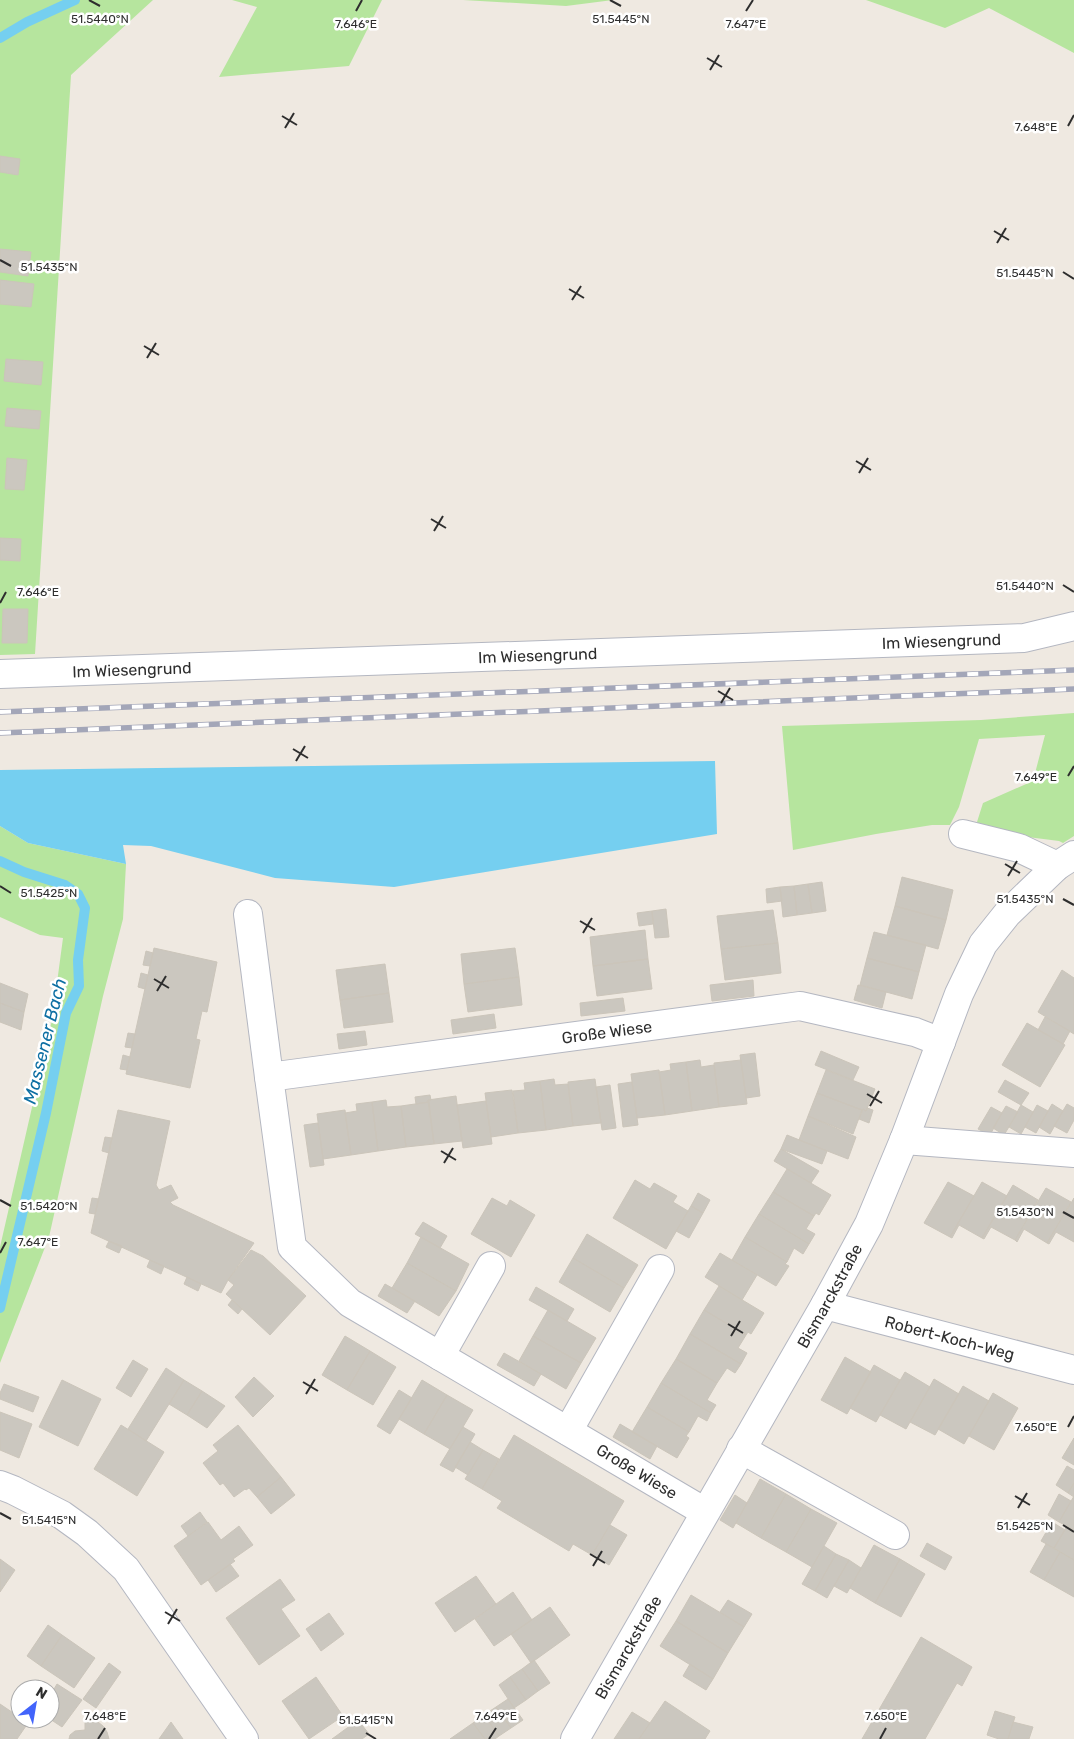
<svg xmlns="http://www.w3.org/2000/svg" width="1074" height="1739" font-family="Rubik,sans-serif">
	<rect width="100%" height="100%" fill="#efe9e1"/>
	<path fill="#b6e59e" d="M0,0H153L71,75L35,654L0,655Z
		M232,0H382L349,66L219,77L257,7Z
		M463,0H613L566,6Z
		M866,0H1074V53L989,8L945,28Z
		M1074,713V836L1063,843L1059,841L989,832L981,830L977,822L983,803L1033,781L1045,735L979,739L959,807L950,825H932L876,834L793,850L782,726L981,720Z
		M0,826L28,843L126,864L123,919L103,996L49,1237L0,1363V1247L52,1020L63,938L40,935L0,917Z"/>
	<path fill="#75cff0" d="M715,761L717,834L394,887L275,878L151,846L123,845L126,864L28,843L0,826V770Z"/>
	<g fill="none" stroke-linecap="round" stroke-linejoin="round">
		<path stroke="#75cff0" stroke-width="10" d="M0,38L27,22L75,0
			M0,861L24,872L65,885L78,894L85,908L78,960L79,986L66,1013L46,1113L0,1308"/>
	</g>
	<path fill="#cbc7bf" stroke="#cbc5ba" d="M0,156L20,159L18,175L0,172Z
		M0,249L31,252L28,276L0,272Z
		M0,280L34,284L31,307L0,304Z
		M6,359L43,362L41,385L4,381Z
		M7,408L41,411L39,429L5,426Z
		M7,458L27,460L24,490L5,489Z
		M0,538L21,539L20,561L0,560Z
		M3,609H28L27,643H2Z
		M902,877L953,890L946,920L895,906Z
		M822,882L826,911L812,913L808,884Z
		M808,884L812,913L797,915L794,886Z
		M794,886L797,915L783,917L780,887Z
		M780,887L782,901L767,903L766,889Z
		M895,906L946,920L938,949L887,935Z
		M666,909L669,937L655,938L652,911Z
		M773,910L778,943L721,949L717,916Z
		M652,911L653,924L639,926L637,913Z
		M645,930L648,959L593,966L590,937Z
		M874,932L926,945L919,972L867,958Z
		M778,943L781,973L725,980L721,949Z
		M154,948L217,962L207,1012L202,1011L196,1039L200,1040L190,1088L126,1074Z
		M515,948L519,977L464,984L461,954Z
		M146,951L153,953L150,966L143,965Z
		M867,958L919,972L912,999L860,985Z
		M648,959L652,989L597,996L593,966Z
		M385,964L389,993L340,1000L336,970Z
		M1062,970L1074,978V1034L1038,1012Z
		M141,973L148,975L145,989L138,987Z
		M519,977L522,1005L468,1012L464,984Z
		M753,980L754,996L712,1001L710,985Z
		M0,983L28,994L24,1012L0,1003Z
		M858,985L886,992L882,1008L854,1000Z
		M389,993L393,1022L344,1028L340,1000Z
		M623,998L625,1011L581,1016L580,1003Z
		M0,1003L24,1012L21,1030L0,1022Z
		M494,1014L496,1028L453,1034L451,1020Z
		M1045,1017L1070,1031L1063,1044L1038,1030Z
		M1027,1023L1065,1045L1040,1087L1002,1065Z
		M365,1031L367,1045L339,1049L337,1034Z
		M128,1033L135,1034L132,1048L125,1047Z
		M821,1051L859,1067L853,1080L815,1065Z
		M755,1053L760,1096L746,1098L740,1055Z
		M123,1055L130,1057L127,1070L120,1069Z
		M700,1060L701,1067L714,1065L719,1107L692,1111L686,1062Z
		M741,1060L747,1104L719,1107L714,1063Z
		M686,1062L692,1111L665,1115L659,1072L671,1070L670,1064Z
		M659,1070L665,1115L637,1118L631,1074Z
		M826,1070L875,1089L866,1111L863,1109L862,1110L817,1093Z
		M554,1079L555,1085L568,1084L573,1126L546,1130L540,1081Z
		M595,1079L601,1123L573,1126L568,1082Z
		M1005,1080L1029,1093L1021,1105L998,1092Z
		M540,1081L546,1130L518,1133L513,1091L525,1090L524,1083Z
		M632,1082L638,1125L623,1127L618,1084Z
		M610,1085L616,1128L602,1130L596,1087Z
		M512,1090L518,1133L491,1137L485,1093Z
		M817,1093L862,1110L853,1134L808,1116Z
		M430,1095L431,1100H428L429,1102L416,1104L415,1097Z
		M456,1096L462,1141L434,1144L428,1100Z
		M386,1100L387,1107L401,1106L406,1147L378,1151L372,1102Z
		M486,1101L492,1144L463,1148L457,1105Z
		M372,1102L378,1151L351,1155L345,1113L357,1111L356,1104Z
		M429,1102L434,1144L406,1147L401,1106Z
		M1052,1104L1063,1111L1050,1134L1039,1127Z
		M1067,1104L1074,1108V1120L1067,1133L1054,1126Z
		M1021,1105L1033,1112L1021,1134L1009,1127Z
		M1037,1105L1048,1111L1036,1133L1025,1127Z
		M1006,1106L1018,1112L1004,1135L993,1128Z
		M991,1107L1002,1113L990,1135L978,1129Z
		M867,1108L873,1110L869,1123L859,1119L863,1109L866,1111Z
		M118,1110L170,1121L156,1185L159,1190L171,1185L178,1198L170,1202L173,1205L254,1243L228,1280L221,1293L91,1233Z
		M345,1110L351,1155L323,1159L317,1114Z
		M808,1116L856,1137L848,1159L799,1140Z
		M318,1123L324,1165L310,1167L304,1125Z
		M787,1135L827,1151L822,1164L781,1149Z
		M105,1137L112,1138L109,1153L102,1151Z
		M781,1149L819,1171L811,1183L774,1161Z
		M787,1169L831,1195L819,1215L816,1213L814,1216L773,1192Z
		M635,1180L650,1189L654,1183L677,1196L673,1202L688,1211L666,1249L613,1218Z
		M948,1182L974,1196L950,1237L924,1223Z
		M982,1182L1007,1196L982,1238L959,1225L952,1238L950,1237Z
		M1013,1185L1038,1200L1015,1240L991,1227L984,1239L982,1238Z
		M1046,1188L1071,1202L1047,1243L1024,1229L1017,1242L1015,1240Z
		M773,1192L814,1216L806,1229L815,1234L809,1244L759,1214Z
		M698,1193L710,1200L703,1213L691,1206Z
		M92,1198L99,1199L95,1214L89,1213Z
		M492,1198L507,1206L510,1200L535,1215L511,1257L471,1234Z
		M1074,1198V1242L1056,1232L1049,1244L1047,1243Z
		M691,1206L703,1213L689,1238L676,1231Z
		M759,1214L809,1244L803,1254L794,1248L787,1262L745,1237Z
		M423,1222L447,1236L440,1248L415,1234Z
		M587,1234L638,1265L624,1288L573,1258Z
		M421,1237L469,1264L456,1291L407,1263Z
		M745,1237L787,1262L785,1264L789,1266L776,1286L732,1260Z
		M109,1241L122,1246L119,1253L106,1247Z
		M251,1250L263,1256L306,1296L270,1335L226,1294L234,1285L228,1280Z
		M720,1253L757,1275L742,1300L705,1277Z
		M573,1258L624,1288L610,1312L559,1282Z
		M150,1260L164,1266L161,1274L147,1267Z
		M407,1263L456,1291L439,1316L392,1288Z
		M187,1277L201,1284L198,1291L184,1284Z
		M385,1284L415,1301L407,1313L378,1296Z
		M719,1286L764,1313L751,1334L748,1332L746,1335L704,1310Z
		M536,1287L574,1309L567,1321L529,1300Z
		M232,1300L242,1309L238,1314L228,1305Z
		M548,1310L596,1338L581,1363L533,1336Z
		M704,1310L746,1335L738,1348L747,1353L741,1364L690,1334Z
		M690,1334L741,1364L735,1373L727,1368L717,1383L676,1359Z
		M345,1336L370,1351L347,1390L322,1375Z
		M533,1336L581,1363L566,1389L519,1361Z
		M370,1351L396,1367L373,1405L347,1390Z
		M504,1353L541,1374L534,1386L497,1365Z
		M845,1357L871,1372L847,1414L821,1400Z
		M676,1359L717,1383L707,1400L716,1405L711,1413L661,1383Z
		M133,1360L148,1369L131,1397L116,1388Z
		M874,1365L900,1380L876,1422L850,1408Z
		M166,1368L184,1380L146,1441L128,1429Z
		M905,1372L930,1387L906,1429L880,1415Z
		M254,1377L274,1396L253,1417L235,1397Z
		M934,1379L959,1394L935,1435L910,1422Z
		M62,1380L101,1399L78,1446L39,1427Z
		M184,1380L202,1391L187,1415L169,1404Z
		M422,1380L447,1395L424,1434L399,1419Z
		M661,1383L711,1413L707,1421L698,1416L689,1432L647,1407Z
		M4,1384L39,1397L33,1412L0,1399V1393Z
		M963,1386L989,1401L964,1444L938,1429Z
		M399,1390L412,1398L390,1434L377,1426Z
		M202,1391L225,1406L207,1428L187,1415Z
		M993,1393L1018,1408L994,1450L969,1436Z
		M447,1395L473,1410L450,1449L424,1434Z
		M647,1407L689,1432L686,1436L689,1438L677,1458L632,1432Z
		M0,1412L32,1424L19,1458L0,1450Z
		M620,1424L657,1446L650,1459L613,1437Z
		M121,1425L164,1452L137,1496L94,1469Z
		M238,1425L281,1477L257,1497L249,1488L246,1490L245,1489L234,1497L223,1483L220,1485L203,1463L218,1451L213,1445Z
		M463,1427L475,1434L453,1472L440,1465Z
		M514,1435L624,1501L592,1555L573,1544L569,1551L497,1508L502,1501L482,1489Z
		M1074,1438V1465L1062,1458Z
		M470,1442L483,1450L468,1475L455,1467Z
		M483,1450L499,1459L482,1489L465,1479Z
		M1067,1466L1074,1470V1483L1068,1493L1056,1485Z
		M281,1477L295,1495L271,1514L257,1497Z
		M760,1479L786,1494L761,1538L736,1523Z
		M1074,1483V1497L1068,1493Z
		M786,1494L811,1509L786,1552L761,1538Z
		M1059,1494L1071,1501L1059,1522L1048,1515Z
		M735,1495L747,1503L733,1528L720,1520Z
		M1074,1496V1530L1059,1522Z
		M811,1509L837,1523L812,1567L786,1552Z
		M200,1512L207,1522L188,1536L181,1526Z
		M208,1522L221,1540L239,1526L253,1545L233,1559L235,1561L201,1585L174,1546Z
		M1052,1522L1065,1530L1054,1548L1041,1541Z
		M610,1525L627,1535L609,1565L592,1555Z
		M1067,1526L1074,1530V1560L1054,1548Z
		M927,1543L952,1557L945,1570L920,1556Z
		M1046,1544L1060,1552L1044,1580L1030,1572Z
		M874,1545L900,1559L875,1603L850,1588Z
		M824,1546L836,1554L815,1591L802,1584Z
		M1060,1552L1074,1560V1597L1044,1580Z
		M836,1554L849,1560L827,1598L815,1591Z
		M0,1559L15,1570L0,1592Z
		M900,1559L925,1574L901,1617L875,1603Z
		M849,1560L861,1568L847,1593L834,1586Z
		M230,1564L239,1576L216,1592L208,1580Z
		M476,1576L496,1604L455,1632L435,1603Z
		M280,1579L295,1600L281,1609L300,1636L259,1665L226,1618Z
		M513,1592L532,1620L494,1646L475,1619Z
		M691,1595L744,1627L728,1653L676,1621Z
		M728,1600L752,1614L744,1627L720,1612Z
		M550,1607L570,1635L531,1663L511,1634Z
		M329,1613L344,1634L321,1651L306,1629Z
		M676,1621L728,1653L713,1679L660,1646Z
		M48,1625L62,1635L41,1666L27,1656Z
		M62,1635L95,1658L74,1688L41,1666Z
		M921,1637L972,1667L962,1686L957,1683L925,1739H862Z
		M534,1660L550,1683L538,1691L522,1669Z
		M109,1663L121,1672L96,1708L83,1699Z
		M690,1664L713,1679L706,1690L683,1676Z
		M522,1669L538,1691L526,1700L510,1677Z
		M316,1677L343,1716L309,1739L282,1701Z
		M510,1677L526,1700L514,1708L499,1685Z
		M57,1684L82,1700L62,1727L50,1719V1696Z
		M508,1699L523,1720L511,1728L496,1707Z
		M665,1701L710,1731L705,1739H639Z
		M0,1704L28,1723L17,1739H0Z
		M496,1707L511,1728L499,1736L484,1715Z
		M995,1711L1015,1717L1008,1739H999L987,1735Z
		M632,1712L650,1723L639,1739H614Z
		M484,1715L499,1736L495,1739H485L473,1723Z
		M85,1718L98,1722L103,1726L107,1732L109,1739H69L70,1735L75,1731L85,1730Z
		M358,1720L369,1734L362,1739H332Z
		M171,1722L183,1739H159Z
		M1013,1722L1033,1727L1029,1739H1008Z
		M473,1723L485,1739H450Z"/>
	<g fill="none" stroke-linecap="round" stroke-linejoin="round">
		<defs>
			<g id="minor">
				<path id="s1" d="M0,674L1024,638L1074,626"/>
				<path d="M963,834L1019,848L1057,866"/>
				<path d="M248,914L269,1077"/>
				<path d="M904,1140L1074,1153"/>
				<path id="s2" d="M825,1305L1074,1370"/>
				<path d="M440,1356L491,1266"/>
				<path d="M568,1431L660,1269"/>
				<path d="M741,1449L895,1535"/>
				<path d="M0,1485L13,1490L62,1515L87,1533L126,1569L244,1739"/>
				<path id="s3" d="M705,1512L350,1303L292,1247L269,1077L800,1006L915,1032L941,1042"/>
				<path id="s4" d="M575,1739L825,1305L869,1224L904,1140L959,994L983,944L1007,914L1057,866L1074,855"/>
			</g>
		</defs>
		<use href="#minor" stroke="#b4b7c1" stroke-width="30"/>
		<use href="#minor" stroke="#fff" stroke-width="28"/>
		<defs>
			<path id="rail" d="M0,712L1074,670
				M0,733L1074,689"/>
		</defs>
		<use href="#rail" stroke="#a3a6b8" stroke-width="5.5"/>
		<use href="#rail" stroke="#fff" stroke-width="4" stroke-dasharray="11" stroke-linecap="butt"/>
	</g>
	<path fill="none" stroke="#2e2e2e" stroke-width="2" d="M89,0L100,6M610,0L621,6M356,11L362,0M746,11L753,0M707,58L722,67M710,70L719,55M282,116L297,125M1068,126L1074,115M285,128L294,113M994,231L1009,240M997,243L1006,228M0,260L11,266M1063,272L1074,279M569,289L584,298M572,300L581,286M144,346L159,355M147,358L156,343M856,461L871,470M859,473L868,458M431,519L446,528M434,531L443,516M1063,585L1074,592M0,603L6,592M718,691L733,700M721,703L730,688M293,749L308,758M296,761L305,746M1068,776L1074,766M1005,864L1020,873M1008,876L1017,861M0,886L11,893M1063,899L1074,905M580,921L595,930M583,933L592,918M154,979L169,988M157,991L166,976M867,1094L882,1103M870,1106L879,1091M441,1151L456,1160M444,1163L453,1148M0,1200L11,1206M1063,1212L1074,1218M0,1253L6,1242M728,1324L743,1333M731,1336L740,1321M303,1382L318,1391M306,1394L315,1379M1068,1427L1074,1416M1015,1496L1030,1505M1018,1508L1027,1493M0,1513L11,1519M1063,1525L1074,1532M590,1554L605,1563M593,1566L602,1551M165,1612L180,1621M168,1624L177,1609M366,1733L376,1739M98,1739L105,1728M489,1739L496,1728M880,1739L886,1728"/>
	<g text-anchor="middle" stroke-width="5" stroke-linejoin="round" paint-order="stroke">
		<g font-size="16" fill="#2e2e2e" stroke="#fff">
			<text dy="6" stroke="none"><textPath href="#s1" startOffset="942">Im Wiesengrund</textPath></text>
			<text dy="6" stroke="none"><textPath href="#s1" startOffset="538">Im Wiesengrund</textPath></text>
			<text dy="6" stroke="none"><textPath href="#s1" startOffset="132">Im Wiesengrund</textPath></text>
			<text dy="6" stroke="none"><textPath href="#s3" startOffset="1005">Große Wiese</textPath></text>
			<text dy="6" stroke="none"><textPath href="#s4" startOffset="511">Bismarckstraße</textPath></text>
			<text dy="6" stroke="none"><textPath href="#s2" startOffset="129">Robert-Koch-Weg</textPath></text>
			<text transform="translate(637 1471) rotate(31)" y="6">Große Wiese</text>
			<text dy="6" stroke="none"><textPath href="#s4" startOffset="106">Bismarckstraße</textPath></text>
		</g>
		<g font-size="18" font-style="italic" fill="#0d6fa3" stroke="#fff">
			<text transform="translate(45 1041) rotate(-76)" y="6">Massener Bach</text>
		</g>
	</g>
	<g font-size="12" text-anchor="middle" fill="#2e2e2e" stroke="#fff" stroke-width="5" stroke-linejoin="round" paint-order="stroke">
		<text x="621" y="23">51.5445°N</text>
		<text x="100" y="23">51.5440°N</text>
		<text x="356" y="28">7.646°E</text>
		<text x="746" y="28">7.647°E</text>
		<text x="1036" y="131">7.648°E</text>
		<text x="49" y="271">51.5435°N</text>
		<text x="1025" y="277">51.5445°N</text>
		<text x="1025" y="590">51.5440°N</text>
		<text x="38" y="596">7.646°E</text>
		<text x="1036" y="781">7.649°E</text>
		<text x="49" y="897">51.5425°N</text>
		<text x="1025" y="903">51.5435°N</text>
		<text x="49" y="1210">51.5420°N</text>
		<text x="1025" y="1216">51.5430°N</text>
		<text x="38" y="1246">7.647°E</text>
		<text x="1036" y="1431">7.650°E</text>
		<text x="49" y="1524">51.5415°N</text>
		<text x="1025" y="1530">51.5425°N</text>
		<text x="105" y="1720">7.648°E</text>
		<text x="496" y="1720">7.649°E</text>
		<text x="886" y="1720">7.650°E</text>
		<text x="366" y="1724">51.5415°N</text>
	</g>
	<g transform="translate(35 1704) rotate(31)"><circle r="24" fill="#ffffff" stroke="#ababab"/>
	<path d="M0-4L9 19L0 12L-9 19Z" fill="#4264fb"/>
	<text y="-8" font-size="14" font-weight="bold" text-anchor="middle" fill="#2e2e2e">N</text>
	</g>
</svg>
